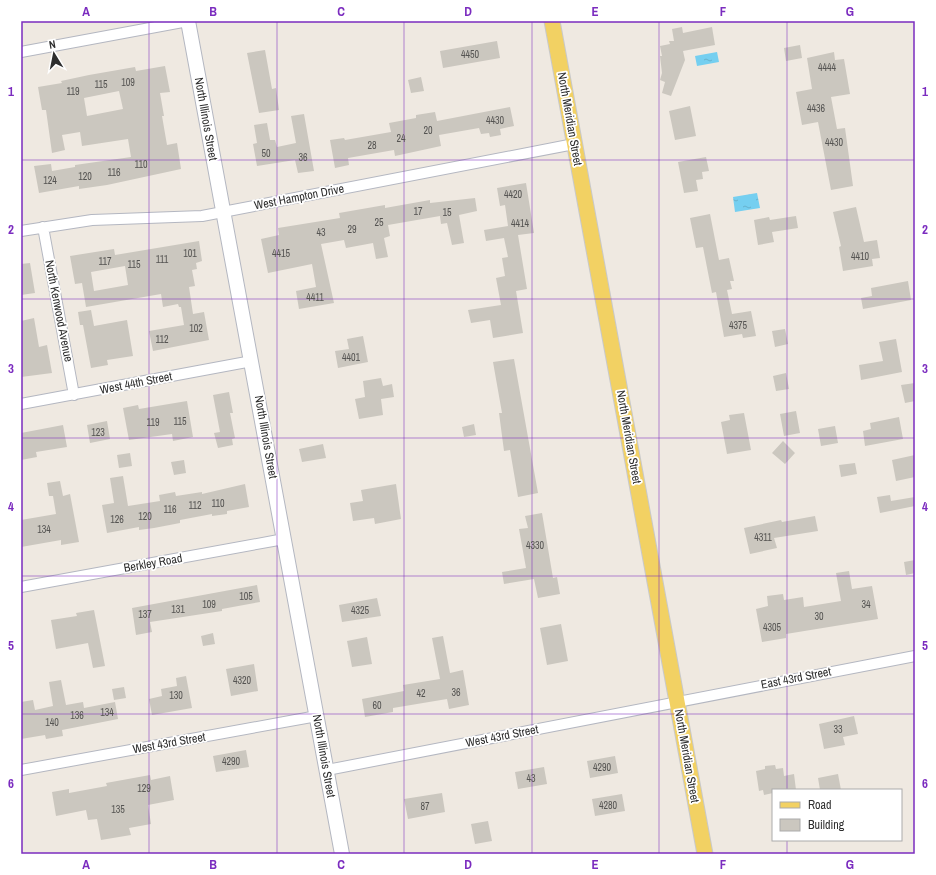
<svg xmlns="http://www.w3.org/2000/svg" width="936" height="875" font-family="'Archivo Narrow',sans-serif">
	<defs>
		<pattern id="water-ripples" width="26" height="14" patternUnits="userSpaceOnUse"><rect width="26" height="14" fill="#75cff0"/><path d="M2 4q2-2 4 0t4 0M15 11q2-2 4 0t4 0" fill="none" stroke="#66b2ce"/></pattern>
	</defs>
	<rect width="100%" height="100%" fill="#efe9e1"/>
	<path fill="url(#water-ripples)" d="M717,52L719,62L697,66L695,56Z
		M757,193L760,208L735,212L733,197Z"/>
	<path fill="#cbc7bf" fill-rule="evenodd" d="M682,27L683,33L712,27L715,45L683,51L685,60L671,96L662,93L665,82L660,80L662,73L660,56H662L660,46L670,44L669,41H674L672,29Z
		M497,41L500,58L443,68L440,51Z
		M800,45L802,58L786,61L784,48Z
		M265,50L272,89L276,88L279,110L259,113L247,53Z
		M834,52L835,60L844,59L850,94L831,97L837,129L845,128L853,186L831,190L818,122L802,125L796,92L812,89L807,58Z
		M165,66L170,92L160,93L164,116H162L167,145L177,143L181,169L107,185L79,189V186L39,193L34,166L51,164L52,171L75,167V165L131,157L128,139L82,146L80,132L62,135L65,150L52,153L46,110H42L38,87L62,83L61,81L89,75L135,67L136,71ZM119,91L123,109L87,116L84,98Z
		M421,77L424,91L411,93L408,80Z
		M690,106L696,136L675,140L669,111Z
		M510,107L514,126L500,129L501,135L490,137L489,133L481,134L479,128L439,135L441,146L395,156L394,150L348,158L349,165L335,168L330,140L344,138L345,140L391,132L389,123L416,118V115L435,112L437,121Z
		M304,114L314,171L298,173L295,160L257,166L253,144L257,143L254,125L267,123L270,140H275L277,147L296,143L291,116Z
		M706,157L709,171L702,172L703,179L696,180L698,191L684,193L678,162Z
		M526,183L534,233L518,235L527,289L516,291L523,333L493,338L490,320L471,323L468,310L501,305L496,278L505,276L502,258L508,257L504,238L486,241L484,230L508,226L505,205L500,206L497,188Z
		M475,198L477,211L459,215L464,243L452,245L447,223L441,224L440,216L388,225L390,236L384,238L388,257L376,259L373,243L346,248L344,240L321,244L334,303L299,309L296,291L316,287L312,264L268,273L261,239L279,235L278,228L340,218L339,213L385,205V208L430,200V203Z
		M856,207L864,242L877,240L880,258L872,259L873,266L843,271L839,247L841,246L833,212Z
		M710,214L719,260L729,258L734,281H730L732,289L727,290L732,314L751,311L756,336L743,338L742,334L724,337L716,292L712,293L703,247L696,248L690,218Z
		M796,216L798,228L772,232L774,242L758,245L754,220L769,217L770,220Z
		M199,241L202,261L196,263L197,269L192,270L195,286L189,287L193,314L204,312L209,340L153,351L149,331L184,325L181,307H179L178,304L163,307L161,294L86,307L82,283L75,284L70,256L114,249L115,255ZM125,266L128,285L94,291L91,272Z
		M30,263L35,293L21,295V264Z
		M908,281L911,300L863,309L861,298L872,296L871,288Z
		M91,310L94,326L127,320L133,356L107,360L108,365L91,368L83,325H80L78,312Z
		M34,318L39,347L47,345L52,373L21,377V321Z
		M785,329L788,344L775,347L772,331Z
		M363,336L368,362L338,368L335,351L349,349L347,339Z
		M896,339L902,372L861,380L859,365L883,361L879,342Z
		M514,359L538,493L518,497L510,450L504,451L499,413H502L493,362Z
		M786,373L789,389L776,391L773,376Z
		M381,378L383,386L392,384L394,397L381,399L383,415L359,419L355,399L365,397L363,381Z
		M915,383V401L905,403L901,385Z
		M229,392L233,413H230L235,438L232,439L233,445L218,448L214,433L220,432L213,395Z
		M187,401L193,437L173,441L172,434L129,440L123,408L138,405L139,409Z
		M796,411L800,433L784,436L780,414Z
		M744,413L751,450L727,454L721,422L730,420L729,415Z
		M899,417L903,439L865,446L863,431L871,429L870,423Z
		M107,421L110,439L90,443L87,425Z
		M474,424L476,435L464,437L462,427Z
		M63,425L67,447L36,452L37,457L21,460V433Z
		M835,426L838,443L821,446L818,429Z
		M783,441L795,453L785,464L772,453Z
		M323,444L326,458L302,462L299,449Z
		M130,453L132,466L119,468L117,455Z
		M915,455V477L896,481L892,460Z
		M184,460L186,473L174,475L171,462Z
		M855,463L857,474L841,477L839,465Z
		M123,476L128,506L160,501L159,495L175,492L176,496L202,492V494L245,484L249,507L227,511V514L212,516V514L180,520V523L154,528L139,530V527L107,533L102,505L114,503L110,478Z
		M60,481L63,496L70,494L79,542L61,545V540L21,547V520L56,514L53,496H49L47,483Z
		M396,484L401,519L375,524L374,518L353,521L350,503L363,501L361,490Z
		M890,495L891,501L915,497V506L880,513L877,497Z
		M542,513L553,578L557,577L560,594L538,598L534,579L504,584L502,572L526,568L519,529L528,528L525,516Z
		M815,516L818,531L774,538L777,548L750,554L744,528L781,520L782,522Z
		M915,560V573L906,575L904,562Z
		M849,571L852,589L872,586L878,619L786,634V638L762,642L756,609L768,606L767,596L783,594L784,600L803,597L804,607L841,601L836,573Z
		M257,585L260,602L222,609V611L150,622L152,632L136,635L132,608Z
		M377,598L381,616L342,622L339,605Z
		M94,610L105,666L93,668L88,643L56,649L51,620L77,616L76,613Z
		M561,624L568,661L547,665L540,628Z
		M213,633L215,644L203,646L201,636Z
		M443,636L450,673L463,670L469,705L449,709L447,699L393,708V712L365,717L362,699L404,691L403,685L440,679L432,638Z
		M367,637L372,664L352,667L347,641Z
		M254,664L258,691L231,696L226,669Z
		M186,676L192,708L152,715L149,699L162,696L161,689L177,686L176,678Z
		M61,680L66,705L83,702L84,708L115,702L118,719L62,730L63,736L46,739L45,735L21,739V702L33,700L35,710L53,706L49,682Z
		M124,687L126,698L114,700L112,689Z
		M854,716L858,734L843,737L845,745L824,749L819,724Z
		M246,750L249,767L216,772L213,756Z
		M615,756L618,773L590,778L587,761Z
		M775,765L776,769L783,768L784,776L794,774L796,790H773V793L764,795L763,790L759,791L756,771L765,769V766Z
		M544,767L547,784L518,789L515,772Z
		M838,774L841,790H820L818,778Z
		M150,775L151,780L170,776L174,800L148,805L151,824L129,828L131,835L101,840L97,819L88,820L86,810L56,816L52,792L69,789V793L107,786L106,783Z
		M442,793L445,812L408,819L404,799Z
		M622,794L625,811L595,816L592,799Z
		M488,821L492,841L475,844L471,824Z"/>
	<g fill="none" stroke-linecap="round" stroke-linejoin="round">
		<defs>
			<path id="street" d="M21,52L188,21
				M43,227L74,395
				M21,231L92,220L202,216L574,144
				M21,404L252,361
				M21,587L284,539
				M21,770L317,716
				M327,770L915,656"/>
			<path id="secondary" d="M188,21L342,854"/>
			<path id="primary" d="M552,21L705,854"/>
		</defs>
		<use href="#street" stroke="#b4b7c1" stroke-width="12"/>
		<use href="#secondary" stroke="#b4b7c1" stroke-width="16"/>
		<use href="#primary" stroke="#c9c9c9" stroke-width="17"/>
		<use href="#street" stroke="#fff" stroke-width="10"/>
		<use href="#secondary" stroke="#fff" stroke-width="14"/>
		<use href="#primary" stroke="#f2d163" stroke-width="15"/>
	</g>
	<path fill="none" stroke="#7b2cbf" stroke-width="1" stroke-opacity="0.55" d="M149,21V854M277,21V854M404,21V854M532,21V854M659,21V854M787,21V790M21,160H915M21,299H915M21,438H915M21,576H915M21,714H915M787,840V854"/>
	<g text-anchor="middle" stroke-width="3.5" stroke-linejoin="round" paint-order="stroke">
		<g font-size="10" fill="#555452">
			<text x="470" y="58">4450</text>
			<text x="827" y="71">4444</text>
			<text x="128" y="86">109</text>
			<text x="101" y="88">115</text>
			<text x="73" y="95">119</text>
			<text x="816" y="112">4436</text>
			<text x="495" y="124">4430</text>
			<text x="428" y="134">20</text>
			<text x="401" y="142">24</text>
			<text x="834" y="146">4430</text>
			<text x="372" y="149">28</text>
			<text x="266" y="157">50</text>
			<text x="303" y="161">36</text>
			<text x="141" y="168">110</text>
			<text x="114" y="176">116</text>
			<text x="85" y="180">120</text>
			<text x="50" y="184">124</text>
			<text x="513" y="198">4420</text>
			<text x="418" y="215">17</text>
			<text x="447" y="216">15</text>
			<text x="379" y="226">25</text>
			<text x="520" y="227">4414</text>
			<text x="352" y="233">29</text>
			<text x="321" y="236">43</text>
			<text x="190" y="257">101</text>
			<text x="281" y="257">4415</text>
			<text x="860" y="260">4410</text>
			<text x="162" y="263">111</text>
			<text x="105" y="265">117</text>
			<text x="134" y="268">115</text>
			<text x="315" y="301">4411</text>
			<text x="738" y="329">4375</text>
			<text x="196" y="332">102</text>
			<text x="162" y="343">112</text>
			<text x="351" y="361">4401</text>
			<text x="180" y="425">115</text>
			<text x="153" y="426">119</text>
			<text x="98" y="436">123</text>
			<text x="218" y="507">110</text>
			<text x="195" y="509">112</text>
			<text x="170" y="513">116</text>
			<text x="145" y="520">120</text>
			<text x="117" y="523">126</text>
			<text x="44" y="533">134</text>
			<text x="763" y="541">4311</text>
			<text x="535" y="549">4330</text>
			<text x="246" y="600">105</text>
			<text x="209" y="608">109</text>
			<text x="866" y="608">34</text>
			<text x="178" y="613">131</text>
			<text x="360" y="614">4325</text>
			<text x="145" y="618">137</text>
			<text x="819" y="620">30</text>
			<text x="772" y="631">4305</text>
			<text x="242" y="684">4320</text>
			<text x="456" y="696">36</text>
			<text x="421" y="697">42</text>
			<text x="176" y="699">130</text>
			<text x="377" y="709">60</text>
			<text x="107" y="716">134</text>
			<text x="77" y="719">136</text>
			<text x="52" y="726">140</text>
			<text x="838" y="733">33</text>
			<text x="231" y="765">4290</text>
			<text x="602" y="771">4290</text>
			<text x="531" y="782">43</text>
			<text x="144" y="792">129</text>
			<text x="608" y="809">4280</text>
			<text x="425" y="810">87</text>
			<text x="118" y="813">135</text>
		</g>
		<g font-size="12" fill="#2e2e2e" stroke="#fff">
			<text transform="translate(206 119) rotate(80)" y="4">North Illinois Street</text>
			<text transform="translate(570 119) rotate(80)" y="4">North Meridian Street</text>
			<text transform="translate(299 197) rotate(-11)" y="4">West Hampton Drive</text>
			<text transform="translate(59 311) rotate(79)" y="4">North Kenwood Avenue</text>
			<text transform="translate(136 383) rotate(-11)" y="4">West 44th Street</text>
			<text transform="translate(266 437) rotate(80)" y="4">North Illinois Street</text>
			<text transform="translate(629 437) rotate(80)" y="4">North Meridian Street</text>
			<text transform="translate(153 563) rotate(-10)" y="4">Berkley Road</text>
			<text transform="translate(796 678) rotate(-11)" y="4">East 43rd Street</text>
			<text transform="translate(502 736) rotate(-11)" y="4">West 43rd Street</text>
			<text transform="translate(169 743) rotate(-10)" y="4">West 43rd Street</text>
			<text transform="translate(324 756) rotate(80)" y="4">North Illinois Street</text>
			<text transform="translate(687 756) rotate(80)" y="4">North Meridian Street</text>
		</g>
	</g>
	<rect width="936" height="875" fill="none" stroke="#ffffff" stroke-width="44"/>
	<rect x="772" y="789" width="130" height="52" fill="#ffffff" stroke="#ababab"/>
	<rect x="780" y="802" width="20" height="6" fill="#f2d163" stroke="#ababab"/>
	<text x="808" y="809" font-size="12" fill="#2e2e2e">Road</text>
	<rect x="780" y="819" width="20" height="12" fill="#cbc7bf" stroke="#ababab"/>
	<text x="808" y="829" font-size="12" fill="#2e2e2e">Building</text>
	<g transform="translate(54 54) rotate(350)" stroke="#ffffff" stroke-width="3" paint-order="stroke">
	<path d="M0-3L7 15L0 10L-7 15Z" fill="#2e2e2e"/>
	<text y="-6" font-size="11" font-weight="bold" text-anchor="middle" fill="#2e2e2e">N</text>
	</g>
	<rect x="22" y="22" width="892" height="831" fill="none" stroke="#7b2cbf" stroke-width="1.5"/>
	<g font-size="13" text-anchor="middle" font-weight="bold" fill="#7b2cbf">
		<text x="86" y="16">A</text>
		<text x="213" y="16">B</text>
		<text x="341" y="16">C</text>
		<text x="468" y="16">D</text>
		<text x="595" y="16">E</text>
		<text x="723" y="16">F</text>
		<text x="850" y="16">G</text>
		<text x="11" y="96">1</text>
		<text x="925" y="96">1</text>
		<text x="11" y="234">2</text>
		<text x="925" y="234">2</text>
		<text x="11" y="373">3</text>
		<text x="925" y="373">3</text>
		<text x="11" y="511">4</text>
		<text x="925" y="511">4</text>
		<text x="11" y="650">5</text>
		<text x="925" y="650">5</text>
		<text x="11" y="788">6</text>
		<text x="925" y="788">6</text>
		<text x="86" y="869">A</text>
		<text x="213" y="869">B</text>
		<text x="341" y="869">C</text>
		<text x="468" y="869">D</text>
		<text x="595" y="869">E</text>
		<text x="723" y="869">F</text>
		<text x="850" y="869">G</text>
	</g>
</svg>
